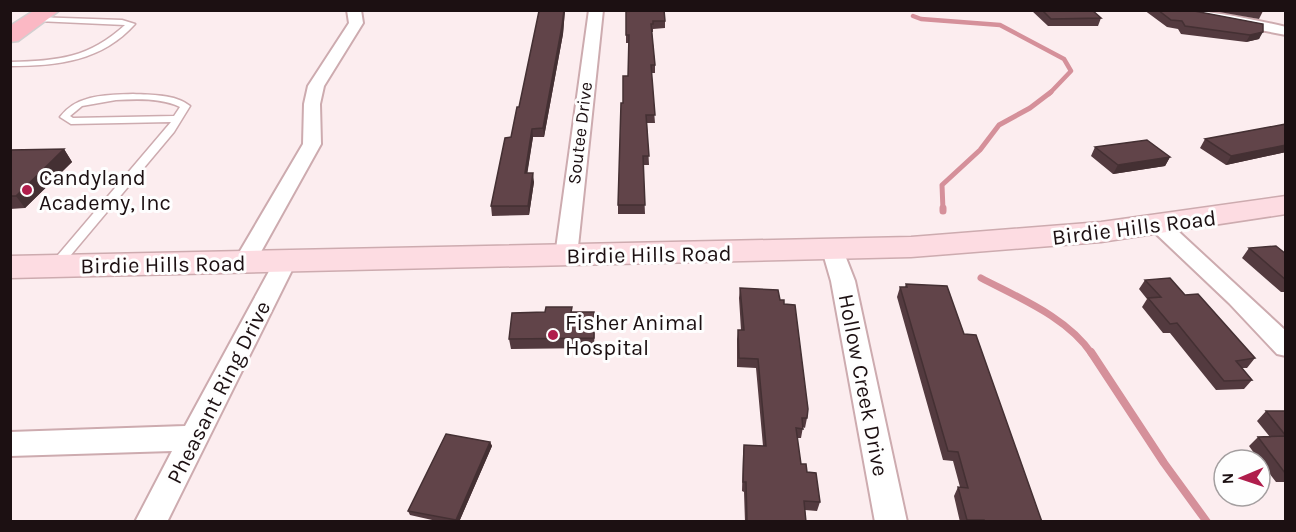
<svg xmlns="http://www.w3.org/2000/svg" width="1296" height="532" font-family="Karla,sans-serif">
	<rect width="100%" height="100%" fill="#fcedef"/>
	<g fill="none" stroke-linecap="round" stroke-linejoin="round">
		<path stroke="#d5909a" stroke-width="4.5" d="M913,16L921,19L1000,25L1064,59L1071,71L1049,94"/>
		<path stroke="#d5909a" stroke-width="5" d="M943,210L942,185L980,150L999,125L1030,108L1051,92"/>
		<path stroke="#d5909a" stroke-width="7" d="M943,208V211
			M981,278C1019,298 1067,317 1092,354"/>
		<path stroke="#d5909a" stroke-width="8" d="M1091,352L1164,463L1207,522"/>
		<defs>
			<path id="service" d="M34,17L122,20L135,24C102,61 58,66 10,66V62C58,61 89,58 125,25L37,21H34Z
				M133,94C151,95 175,94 190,106L174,132L60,268H52L50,265L52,262L171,122L71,124L60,117C77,94 107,95 133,94ZM116,100C137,99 161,98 180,107L174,116L73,118L70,116L82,106Z"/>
			<path id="minor" d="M347,10H361L363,23L324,86L320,104L321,144L252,268L244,270L236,268L233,263L303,144L304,104L308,86L349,23Z
				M589,10H603L577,256L574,261L566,263L558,261L555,256Z
				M1170,10C1209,10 1247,18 1286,27V35L1176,14Z
				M1159,218L1166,220L1286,331V356L1277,354L1229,303L1152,230L1148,225L1152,220Z
				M833,243L841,245L855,281L907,522H875L831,281L822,250L825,245Z
				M285,255L293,257L296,262L167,522H135L172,451L10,456V432L185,426L274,262L277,257Z"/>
			<path id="secondary" d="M1286,196V214L1101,242L911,257L10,278V256L911,237L1101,222Z"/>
			<path id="primary" d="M35,10H60L18,41L10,42V26Z"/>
		</defs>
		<use href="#service" stroke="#cdabaf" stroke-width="3"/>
		<use href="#minor" stroke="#cdabaf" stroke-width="4"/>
		<use href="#secondary" stroke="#cdabaf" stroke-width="3"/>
		<use href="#primary" stroke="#d2cfd0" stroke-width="3"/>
		<use href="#service" fill="#fff" fill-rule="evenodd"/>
		<use href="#minor" fill="#fff" fill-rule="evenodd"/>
		<use href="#secondary" fill="#fddce2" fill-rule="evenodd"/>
		<use href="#primary" fill="#fbb8c4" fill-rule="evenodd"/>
	</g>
	<path fill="#533a3f" d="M546,10H565L563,34L544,137H533L527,173L534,182L529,215L492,216L491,206L511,137Z
		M626,10L665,21V28L653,29V32H652L655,65V73H651L655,123H647L649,165H643L645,214H618V205L628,76L629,43H626Z
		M1031,10H1092L1101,18L1098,26H1048Z
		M1144,10H1189L1263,24L1259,39L1246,42L1181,34L1178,29L1167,27Z
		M1208,10H1263V11L1259,19Z
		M1286,124V152L1226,165L1200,148L1205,139Z
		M1095,147L1170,157L1165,166L1113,174L1091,156Z
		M64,149L72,162L25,208L10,209V150Z
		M1249,248L1286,254V292H1281L1242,258Z
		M1145,280L1185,295L1255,358L1247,368H1242L1252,380L1244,389L1216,390L1170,333H1163L1142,307L1147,299L1139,289Z
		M906,284L964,334L1042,522H960L954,496L958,487H960L953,461L943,460L897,297L900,287H905Z
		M740,288L780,300L784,304L807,418L805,428L803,427L801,438H797L801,464L807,472L820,502L817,511L805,510L806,522H745L744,492L742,491L743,454L744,445L763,446L756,368L737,367V339L738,330H741L739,298Z
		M572,312L595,321L594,348L511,349L509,339Z
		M1266,411H1286V482H1276L1260,461V460H1259L1249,446L1258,437H1270L1257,421Z
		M490,442L492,446L459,522H441L410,515L408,511Z"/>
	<path fill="#443033" d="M564,10H565L563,34L544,137L543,128Z
		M1263,32L1259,39L1246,42L1250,35Z
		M532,129L533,137L526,182L525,173Z
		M1286,145V152L1226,165L1231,156Z
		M64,149L72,162L25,208L16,196Z
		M1170,157L1165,166L1113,174L1118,165Z
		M533,173L534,182L529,215L528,206Z
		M490,442L492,446L459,522H457L456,520Z"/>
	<path fill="#614449" stroke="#443033" stroke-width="1.5" d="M564,10L562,26L543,128L532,129L525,173H533L528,206H491L505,138L511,137L517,107H519L539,11Z
		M626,10H664L665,21H653V24H651L655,65H651L655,115H646L649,156H643L645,205H618L621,103H623V76H628L629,35H626Z
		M1042,10H1092L1101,18L1051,19Z
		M1158,10H1189L1263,24V32L1250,35L1185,26L1182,21L1171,20Z
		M1286,124V145L1231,156L1205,139Z
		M1147,140L1170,157L1118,165L1095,147Z
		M64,149L16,196H10V150Z
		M1276,246L1286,254V280L1249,248Z
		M1170,278L1185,295L1198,294L1255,358L1236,361L1252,380L1224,381L1177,323L1170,324L1148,298L1161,297L1145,280Z
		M906,284L947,286L964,334L976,335L1042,522H984V520H967L958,487L968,488L958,452L948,451L900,287H907Z
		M740,288L778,290L780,300H784V304L795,305L808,409L807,418H802L803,429L796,428L801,464H806L807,472L816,473L820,502L804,501L806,522H747L746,482H743L744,445L766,446L758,359L739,358L738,330H744Z
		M546,307H572L571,312H594V338L509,339L512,313L545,312Z
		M1266,411H1286V436Z
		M446,434L490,442L456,520L408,511Z
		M1286,436V473H1285L1258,437Z"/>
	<g fill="#b01e4c" stroke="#fefefe" stroke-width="2">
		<circle cx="27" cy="190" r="6"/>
		<circle cx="553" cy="335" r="6"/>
	</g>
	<g text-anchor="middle" stroke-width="6" stroke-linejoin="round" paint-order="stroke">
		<g font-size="18" fill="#1c1012" stroke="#fefefe">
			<text transform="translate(580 133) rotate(-83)" y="6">Soutee Drive</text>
		</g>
		<g font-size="22" fill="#1c1012" stroke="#fefefe" text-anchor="start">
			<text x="39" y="185">Candyland<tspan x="39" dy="25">Academy, Inc</tspan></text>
			<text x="565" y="330">Fisher Animal<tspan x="565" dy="25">Hospital</tspan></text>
		</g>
		<g font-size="22" fill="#1c1012" stroke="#fefefe">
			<text transform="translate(1134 227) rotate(-7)" y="8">Birdie Hills Road</text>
			<text transform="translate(649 254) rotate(-1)" y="8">Birdie Hills Road</text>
			<text transform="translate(163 264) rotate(-1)" y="8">Birdie Hills Road</text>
			<text transform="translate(864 385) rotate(79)" y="8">Hollow Creek Drive</text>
			<text transform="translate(218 392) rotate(-63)" y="8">Pheasant Ring Drive</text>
		</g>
	</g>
	<rect width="1296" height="532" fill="none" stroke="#1c1012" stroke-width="24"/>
	<g transform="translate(1242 478) rotate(268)"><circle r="28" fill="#fefefe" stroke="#a49fa0" stroke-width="1.5"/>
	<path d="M0-4.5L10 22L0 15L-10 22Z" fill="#b01e4c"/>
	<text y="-9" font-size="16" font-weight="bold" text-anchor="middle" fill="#1c1012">N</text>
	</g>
</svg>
